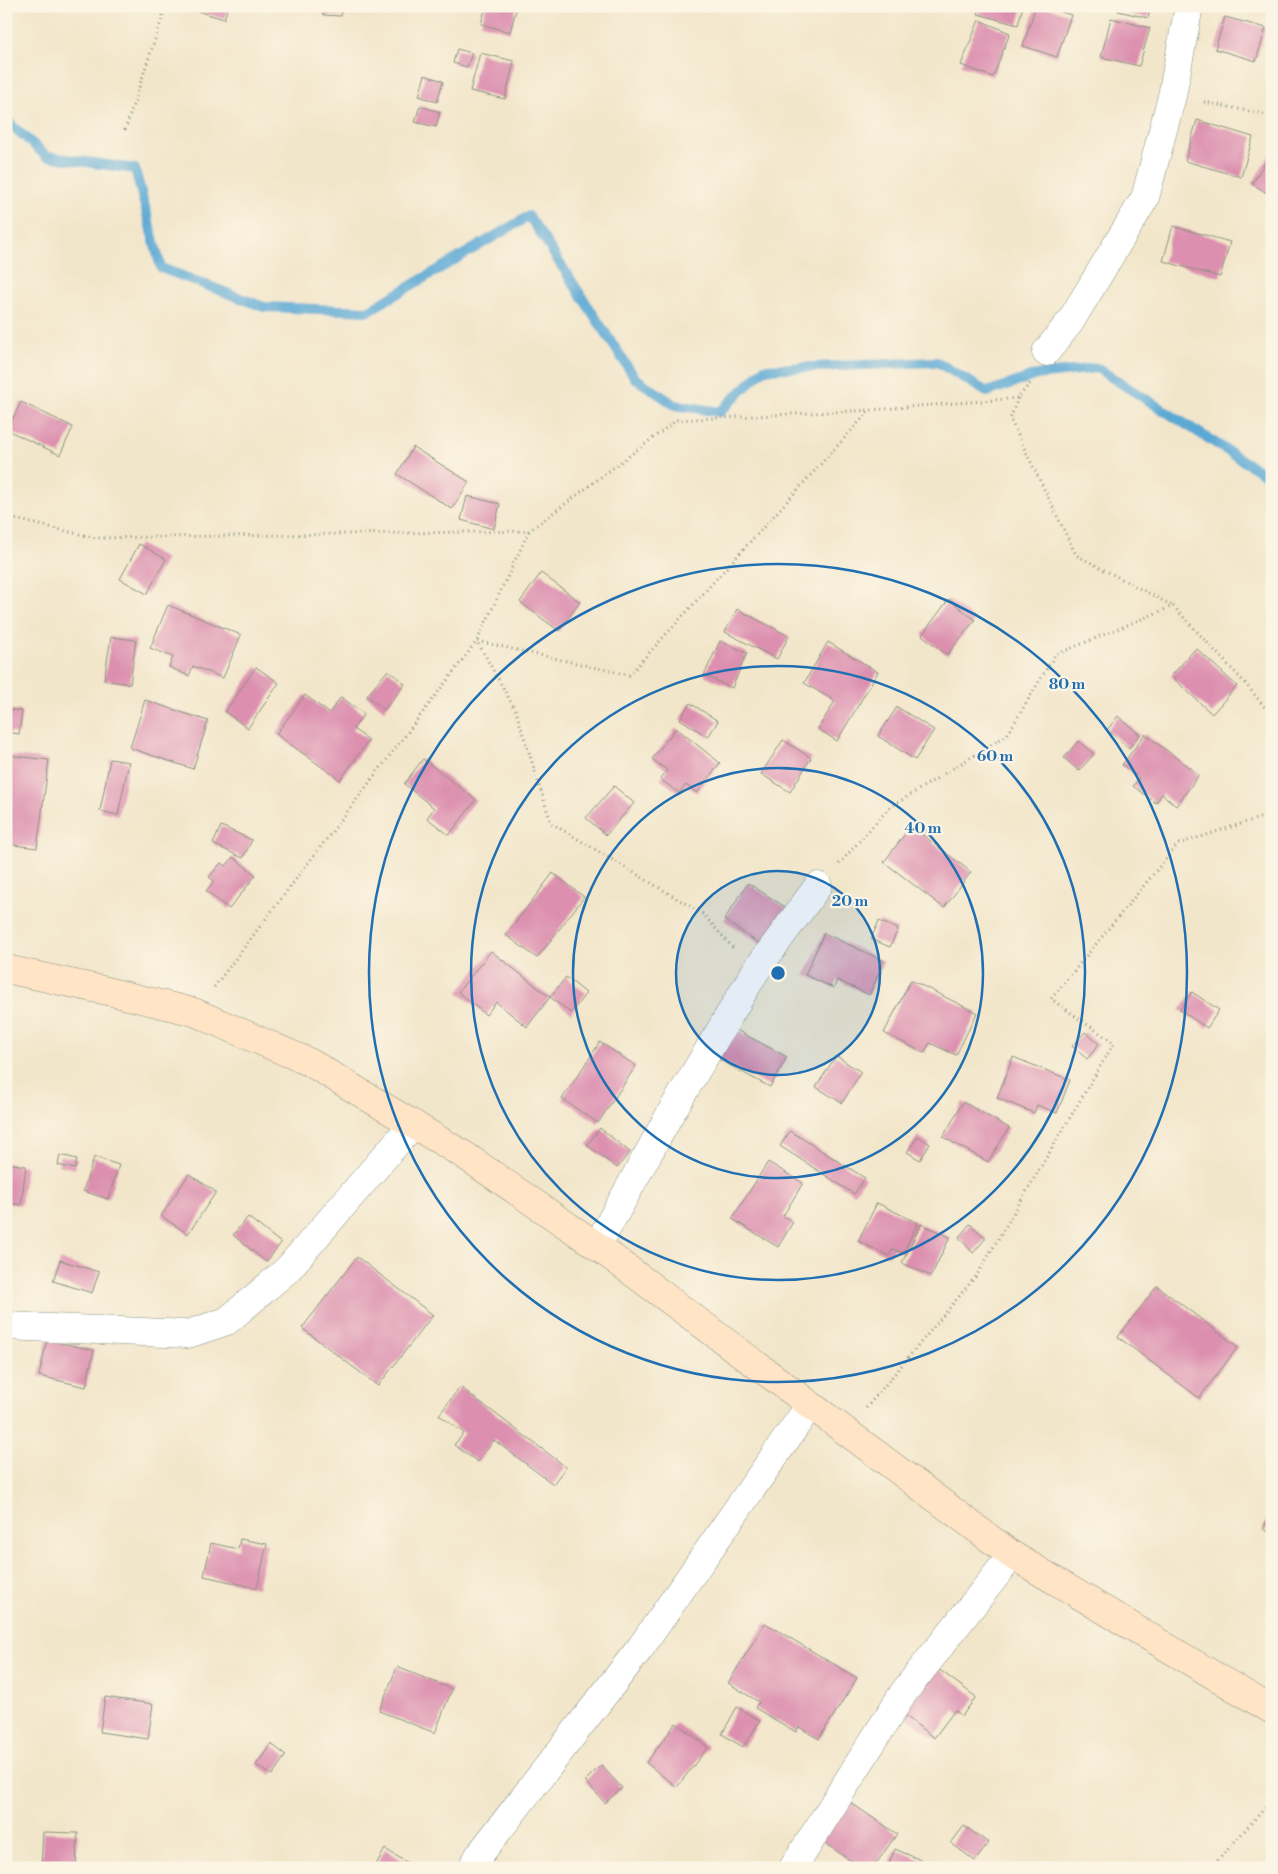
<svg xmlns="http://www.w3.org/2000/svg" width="1278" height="1874" font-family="'Libre Bodoni',serif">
	<rect width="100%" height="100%" fill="#fcf5e5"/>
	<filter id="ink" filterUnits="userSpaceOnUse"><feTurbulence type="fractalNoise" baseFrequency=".02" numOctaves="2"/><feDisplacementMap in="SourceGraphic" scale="10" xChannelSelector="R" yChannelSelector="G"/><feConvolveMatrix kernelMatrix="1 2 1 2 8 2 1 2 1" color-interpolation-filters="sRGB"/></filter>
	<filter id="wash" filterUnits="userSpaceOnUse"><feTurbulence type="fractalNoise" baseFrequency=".0096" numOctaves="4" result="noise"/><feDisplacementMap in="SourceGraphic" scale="20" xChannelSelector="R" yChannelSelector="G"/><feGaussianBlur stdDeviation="1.12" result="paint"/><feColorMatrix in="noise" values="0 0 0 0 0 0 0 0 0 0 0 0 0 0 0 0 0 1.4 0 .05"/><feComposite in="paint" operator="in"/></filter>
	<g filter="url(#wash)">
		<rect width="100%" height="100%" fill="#f2e6ca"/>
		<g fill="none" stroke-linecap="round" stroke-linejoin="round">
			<path stroke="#5ba9d4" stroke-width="10" d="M6,120L46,156L135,169L161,268L264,307L368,311L529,216L635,378L675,405L720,412L764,369L937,362L987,392L1037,375L1097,368L1272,479"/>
		</g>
		<g id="blocks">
			<path fill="#dc8faf" d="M195,6H228L224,19L194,10Z
				M324,6H342L341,16L323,15Z
				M486,6H517L510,32L481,24Z
				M981,6H1023L1018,25L978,14Z
				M1036,6H1043L1071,15L1057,57L1023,46Z
				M1120,6H1151L1148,18L1118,11Z
				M1225,17L1266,28L1256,61L1215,49Z
				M1111,18L1150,28L1139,66L1101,57Z
				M979,20L1010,33L993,77L961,65Z
				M457,49L472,53L467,67L453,63Z
				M480,53L514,61L505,99L470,91Z
				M425,75L443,81L437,102L419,96Z
				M420,106L440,112L436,127L415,122Z
				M1197,120L1253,137L1241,177L1185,161Z
				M1272,151V196L1252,184Z
				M1173,226L1230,242L1220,277L1163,261Z
				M21,402L73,427L60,455L7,430Z
				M413,447L469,482L452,509L397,474Z
				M467,496L500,504L494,529L461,520Z
				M139,544L166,559L147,594L120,579Z
				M541,573L580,602L559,631L520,602Z
				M949,599L975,620L947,655L922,635Z
				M168,605L241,635L223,678L193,666L189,676L169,667L173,657L150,648Z
				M737,609L789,636L777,659L725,632Z
				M111,637L136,640L130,684L104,680Z
				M720,641L747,653L732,688L704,675Z
				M828,642L878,672L837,741L818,729L835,701L804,683Z
				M1196,648L1237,686L1212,714L1171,676Z
				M256,667L279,683L248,728L225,712Z
				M388,670L405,684L384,710L367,696Z
				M305,695L329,713L341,697L364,714L353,729L369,740L340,780L276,734Z
				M145,700L208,721L193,769L130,748Z
				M690,703L718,721L708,737L680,719Z
				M897,707L934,730L915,760L878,736Z
				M6,709L22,711L19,734L6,732Z
				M1118,716L1140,735L1129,748L1107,730Z
				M676,728L720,763L697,793L686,785L679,793L660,779L667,770L652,759Z
				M1145,734L1199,775L1176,806L1162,794L1156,803L1133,786L1139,778L1122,765Z
				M783,740L811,758L790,792L761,774Z
				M1078,741L1094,754L1079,771L1064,758Z
				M6,755L49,760L37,848L6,844Z
				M110,759L129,762L118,815L100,811Z
				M423,759L476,800L449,835L427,818L434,808L404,784Z
				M614,786L634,803L606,835L586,818Z
				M221,826L252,840L243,858L213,844Z
				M911,826L971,872L944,908L884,862Z
				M233,857L256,875L229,909L206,891L214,881L209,877L221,863L226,866Z
				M553,873L584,897L537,958L506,935Z
				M748,883L788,909L763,946L724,920Z
				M879,921L898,929L890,947L871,939Z
				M824,933L884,961L869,995L837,980L834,988L805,975Z
				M491,951L550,997L566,977L586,993L571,1013L550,997L527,1027L496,1002L486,1015L458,992Z
				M911,980L977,1013L956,1055L930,1043L924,1053L884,1033Z
				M1192,992L1219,1010L1207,1028L1180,1010Z
				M729,1026L787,1057L770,1087L712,1056Z
				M1085,1032L1099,1044L1087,1059L1072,1046Z
				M600,1042L636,1066L598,1123L562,1099Z
				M836,1056L861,1072L842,1103L816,1087Z
				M1013,1057L1070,1080L1057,1113L1037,1105L1034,1113L997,1098Z
				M963,1102L1009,1128L988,1162L943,1137Z
				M600,1128L630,1152L617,1168L587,1145Z
				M790,1131L865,1178L854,1194L780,1146Z
				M918,1136L930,1144L920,1160L907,1152Z
				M60,1155L77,1159L75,1169L58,1165Z
				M94,1157L119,1165L108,1199L83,1191Z
				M768,1162L803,1183L783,1216L793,1222L778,1247L732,1219Z
				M6,1163L26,1166L21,1205L6,1203Z
				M189,1174L216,1192L188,1234L161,1216Z
				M877,1203L918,1223L903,1253L893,1249L889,1256L858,1241Z
				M248,1217L281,1243L266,1262L233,1235Z
				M921,1224L950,1237L931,1276L902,1263Z
				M970,1224L986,1238L973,1253L959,1237Z
				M357,1257L433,1315L378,1386L302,1328Z
				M60,1260L99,1272L92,1293L53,1281Z
				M1157,1286L1238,1347L1199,1398L1118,1337Z
				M47,1340L94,1350L86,1387L39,1376Z
				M460,1387L566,1467L553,1484L494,1440L478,1462L454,1445L464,1433L439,1415Z
				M1272,1510V1534L1263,1529Z
				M240,1539L267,1544L257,1588L204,1576L211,1543L238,1549Z
				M765,1623L857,1678L819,1739L799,1727L796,1732L755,1708L759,1702L728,1683Z
				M397,1667L452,1689L435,1733L379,1711Z
				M937,1668L976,1697L962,1716L955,1710L934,1738L903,1714Z
				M105,1697L153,1704L148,1739L100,1732Z
				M737,1707L760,1721L743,1747L722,1734Z
				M676,1723L708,1747L677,1787L646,1763Z
				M271,1744L286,1755L272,1775L256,1765Z
				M601,1765L622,1788L605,1803L585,1781Z
				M848,1801L897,1834L873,1868H861L821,1840Z
				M964,1826L989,1843L975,1861L951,1843Z
				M43,1832L78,1833L76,1868H41Z
				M385,1849L416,1868H374Z
				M895,1849L923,1861L920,1868H887Z"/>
		</g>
	</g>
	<g filter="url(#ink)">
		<use href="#blocks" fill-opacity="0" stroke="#88927f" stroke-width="1"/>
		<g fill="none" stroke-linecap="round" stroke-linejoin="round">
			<defs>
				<path id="minor" d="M1046,352L1070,322L1145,198L1172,96L1189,6
					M597,1246L669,1116L755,972L818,886
					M6,1326L188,1334L227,1321L287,1270L413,1124
					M472,1868L480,1854L641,1647L810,1405
					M793,1868L904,1692L1012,1555"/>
				<path id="secondary" d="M6,969L107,991L194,1012L311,1063L464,1155L597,1246L1012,1555L1272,1710"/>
			</defs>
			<use href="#minor" stroke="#88927f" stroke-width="29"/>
			<use href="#secondary" stroke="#88927f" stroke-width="29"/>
			<path stroke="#88927f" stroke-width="3" stroke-dasharray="1 4" stroke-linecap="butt" d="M1204,102L1272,116
				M125,130L166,6
				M1018,398L1010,419L1076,555L1173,606
				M6,517L96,538L529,531L677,420L871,410L1018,398L1032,381
				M529,531L477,641L516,711L551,823L703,914L734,949
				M839,864L889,808L1007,735L1055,655L1173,606L1245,683L1272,716
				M214,987L477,641L629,675L870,410
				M866,1408L977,1275L1114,1043L1051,999L1178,844L1272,814
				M1211,1868L1272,1800"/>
			<use href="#minor" stroke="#fff" stroke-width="28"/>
			<use href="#secondary" stroke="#ffe4c6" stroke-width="28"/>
		</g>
	</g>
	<circle cx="778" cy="973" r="102" fill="#1f6fb2" fill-opacity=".12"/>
	<g fill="none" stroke="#1f6fb2" stroke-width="2.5">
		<circle cx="778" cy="973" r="102"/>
		<circle cx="778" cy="973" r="205"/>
		<circle cx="778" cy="973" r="307"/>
		<circle cx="778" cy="973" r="409"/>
	</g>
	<circle cx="778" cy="973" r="8" fill="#1f6fb2" stroke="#fcf5e5" stroke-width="2.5"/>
	<g font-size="15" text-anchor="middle" font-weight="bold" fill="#1f6fb2" stroke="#fcf5e5" stroke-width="4.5" stroke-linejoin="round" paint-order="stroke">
		<text x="1067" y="689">80 m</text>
		<text x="995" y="761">60 m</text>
		<text x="923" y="833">40 m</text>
		<text x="850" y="906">20 m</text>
	</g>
	<rect width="1278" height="1874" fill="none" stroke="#fcf5e5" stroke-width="25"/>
</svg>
